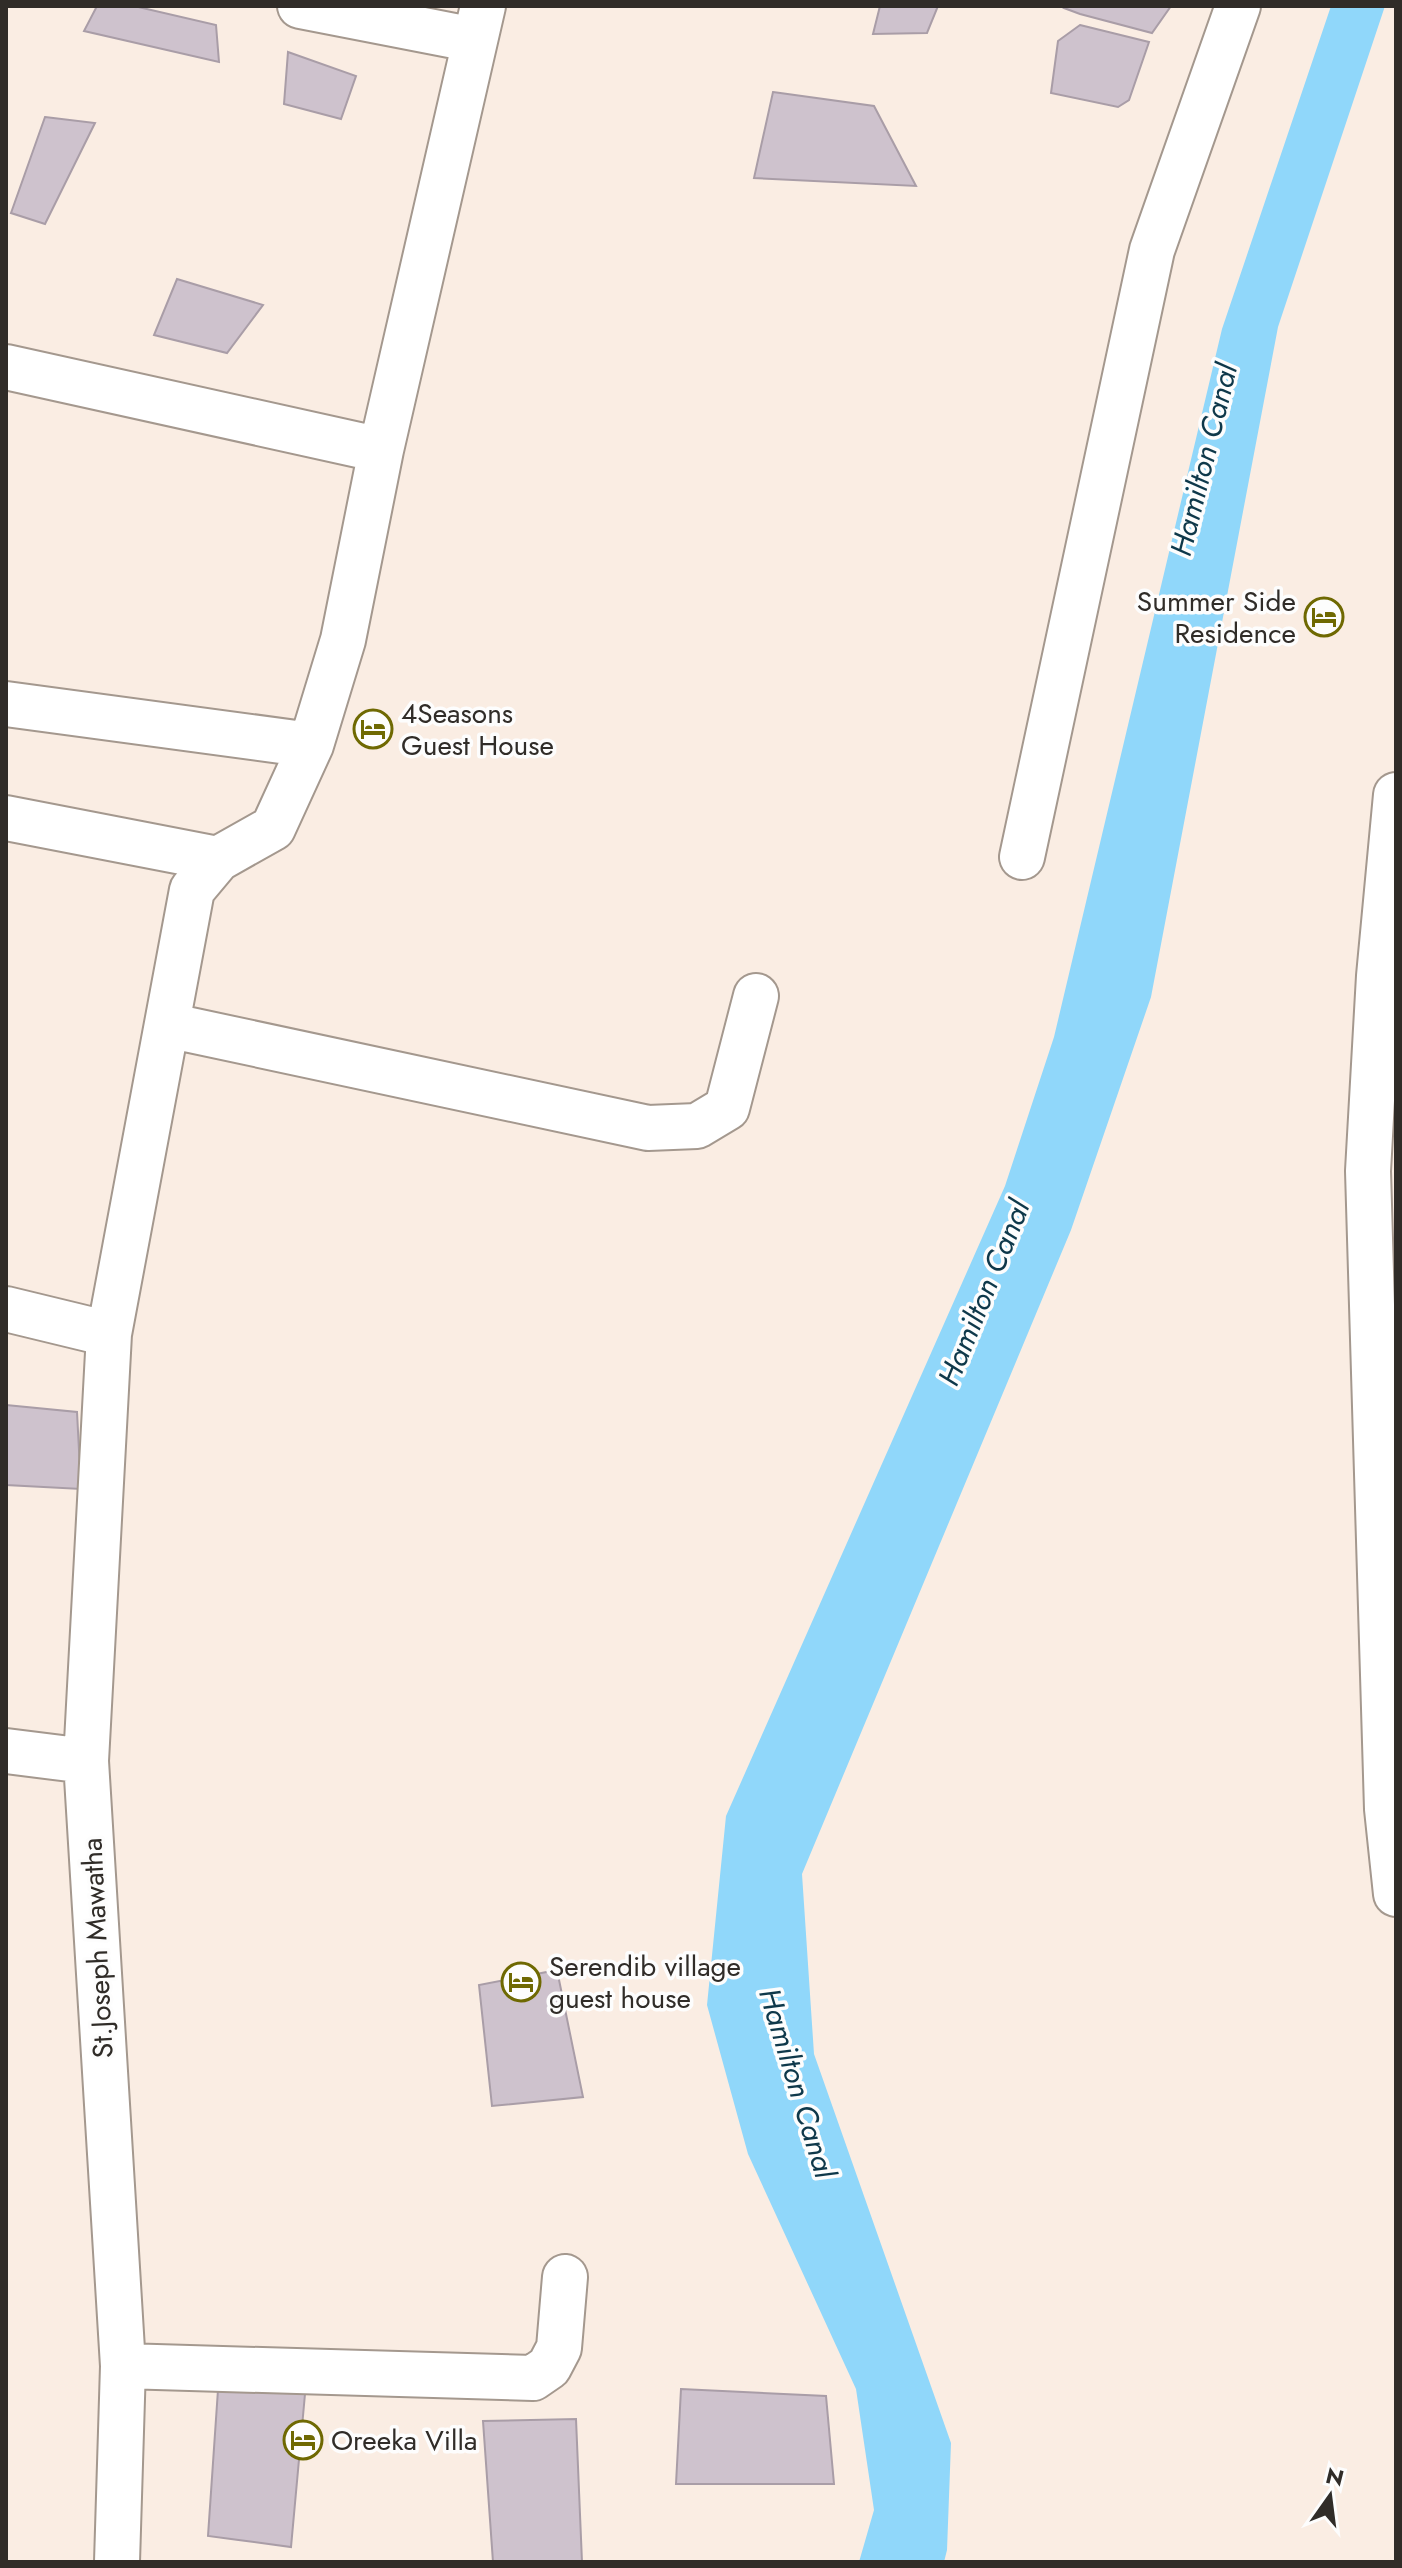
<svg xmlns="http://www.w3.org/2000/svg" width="1402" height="2568" font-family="Jost,sans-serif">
	<rect width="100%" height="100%" fill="#faede3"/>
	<path fill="#90d7fa" d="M1331,6H1385L1278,327L1151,997L1071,1230L802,1874L814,2054L951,2443L947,2550L944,2562H859L874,2510L856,2389L748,2154L707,2005L726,1816L1005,1186L1054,1037L1222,329Z"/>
	<path fill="#cec2cd" stroke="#a99da7" stroke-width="2" d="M97,6H134L216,25L219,62L84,31Z
		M880,6H938L927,33L873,34Z
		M1066,6H1171L1152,33L1080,14L1064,8Z
		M1080,25L1149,42L1129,100L1118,107L1051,93L1058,41Z
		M288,52L356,76L341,119L284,104Z
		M773,92L874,106L916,186L754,178Z
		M45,117L95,123L45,224L11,213Z
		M177,279L263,305L227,353L154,335Z
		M6,1405L77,1412L81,1489L6,1485Z
		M557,1970L583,2097L492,2106L479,1985Z
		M219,2375L306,2383L291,2547L208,2536Z
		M681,2389L826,2396L834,2484H676Z
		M576,2419L582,2562H493L483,2421Z"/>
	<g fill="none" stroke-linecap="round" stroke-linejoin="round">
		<defs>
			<path id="minor" d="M300,6L475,40
				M6,367L381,450
				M6,704L311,745
				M1396,795L1379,976L1368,1171L1387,1809L1396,1894
				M6,818L218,859
				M1022,857L1152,250L1238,6
				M167,1025L648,1128L697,1126L727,1108L756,996
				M6,1309L109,1334
				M6,1751L86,1761
				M123,2366L533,2378L549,2367L559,2348L565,2277
				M117,2562L123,2366L86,1761L109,1334L192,890L218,859L273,828L311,745L343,640L381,450L483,6"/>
		</defs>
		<use href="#minor" stroke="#a4988e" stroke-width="48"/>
		<use href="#minor" stroke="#fff" stroke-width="44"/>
	</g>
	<defs>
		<symbol id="hotel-ring" viewBox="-11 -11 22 22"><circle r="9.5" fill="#fdfdfd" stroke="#6f6902" stroke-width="1.5"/><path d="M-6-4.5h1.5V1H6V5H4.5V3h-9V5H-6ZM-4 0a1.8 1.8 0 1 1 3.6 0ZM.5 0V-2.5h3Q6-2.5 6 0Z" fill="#6f6902"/></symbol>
	</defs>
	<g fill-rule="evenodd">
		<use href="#hotel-ring" x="1302" y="595" width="44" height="44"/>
		<use href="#hotel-ring" x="351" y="707" width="44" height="44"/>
		<use href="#hotel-ring" x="499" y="1960" width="44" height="44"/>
		<use href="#hotel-ring" x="281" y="2418" width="44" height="44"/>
	</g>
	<g text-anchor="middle" stroke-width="7" stroke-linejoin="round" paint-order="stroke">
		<g font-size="28" fill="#302c28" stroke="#fdfdfd" text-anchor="start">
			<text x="1296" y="611" text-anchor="end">Summer Side<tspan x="1296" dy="32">Residence</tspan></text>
			<text x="401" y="723">4Seasons<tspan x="401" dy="32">Guest House</tspan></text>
			<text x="549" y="1976">Serendib village<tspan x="549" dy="32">guest house</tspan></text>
			<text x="331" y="2450">Oreeka Villa</text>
		</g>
		<g font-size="28" fill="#302c28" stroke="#fdfdfd">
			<text transform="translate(97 1948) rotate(-93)" y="10">St.Joseph Mawatha</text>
		</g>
		<g font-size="30" font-style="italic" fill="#0e384a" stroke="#fdfdfd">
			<text transform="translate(1204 460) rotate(-76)" y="10">Hamilton Canal</text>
			<text transform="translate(984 1293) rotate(-68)" y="10">Hamilton Canal</text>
			<text transform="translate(797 2083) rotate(73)" y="10">Hamilton Canal</text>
		</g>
	</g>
	<rect width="1402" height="2568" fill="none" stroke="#302c28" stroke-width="16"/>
	<g transform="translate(1330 2496) rotate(14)" stroke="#fdfdfd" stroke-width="6" paint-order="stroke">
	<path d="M0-6L14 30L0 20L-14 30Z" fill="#302c28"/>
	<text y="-12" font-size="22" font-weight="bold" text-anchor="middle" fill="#302c28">N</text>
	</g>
</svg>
